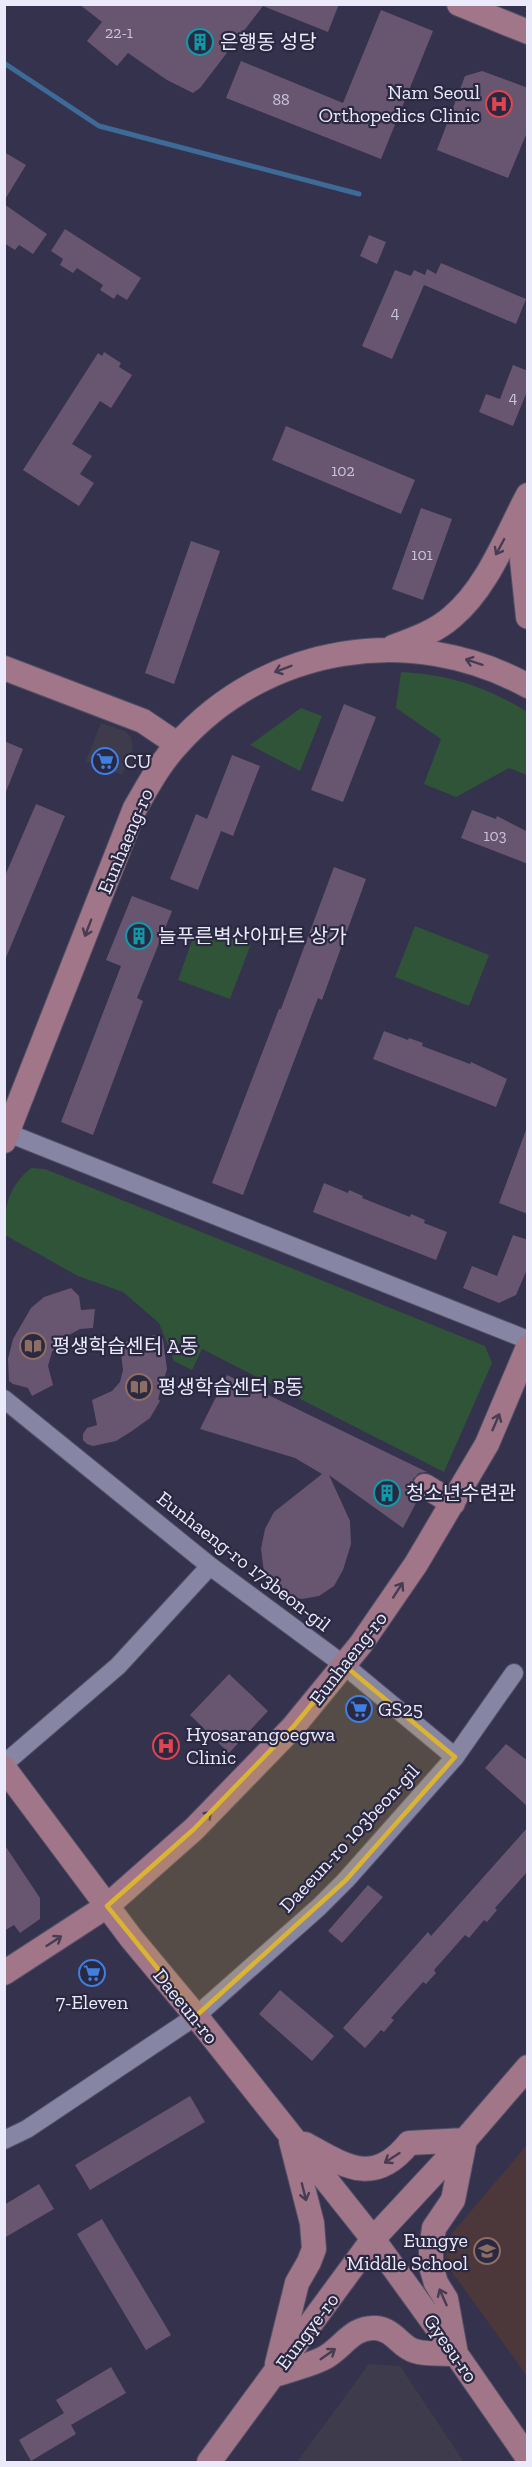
<svg xmlns="http://www.w3.org/2000/svg" width="532" height="2467" font-family="'Zilla Slab','Noto Sans KR',serif">
	<rect width="100%" height="100%" fill="#35324d"/>
	<path fill="#3e3b4d" d="M101,723L125,731L131,737L133,750L122,775L86,761Z
		M369,2364L400,2366L464,2462H297Z"/>
	<path fill="#4c373a" d="M527,2145V2376L446,2264L447,2239Z"/>
	<path fill="#2f5438" d="M401,672C447,674 488,687 527,712V775L509,768L456,797L424,784L441,739L396,708Z
		M301,708L322,716L300,771L250,745Z
		M198,924L251,944L230,999L178,980Z
		M415,926L489,955L469,1006L395,977Z
		M31,1168L45,1169L485,1346L492,1363L444,1472L202,1349L192,1370L174,1361L159,1323L123,1292L78,1276L5,1235C4,1207 8,1187 31,1168Z"/>
	<g fill="none" stroke-linecap="round" stroke-linejoin="round">
		<path stroke="#3e6a98" stroke-width="5" d="M4,63L99,126L359,194"/>
	</g>
	<path fill="#685670" d="M79,4H339L328,32L263,6L200,88L193,93L167,80L128,53L117,66L87,41L102,22Z
		M381,10L433,31L381,159L226,98L241,61L343,103Z
		M482,71L528,88V130L508,178L437,150L465,76Z
		M4,152L26,165L4,201Z
		M4,204L47,234L33,254L19,245L15,250L4,243Z
		M65,229L141,278L127,300L117,294L114,299L100,290L103,285L77,268L73,273L60,265L63,259L51,251Z
		M369,235L386,242L377,264L360,256Z
		M441,263L526,299L516,324L424,285L392,359L362,346L395,270L411,276L414,270L425,275L427,269L436,274Z
		M104,352L121,363L119,367L132,375L111,408L100,401L72,444L92,456L80,474L94,483L79,506L23,470L98,353L102,356Z
		M513,365L528,371V389L513,426L479,412L486,394L500,399Z
		M286,426L415,480L401,514L272,460Z
		M421,508L452,519L423,600L392,589Z
		M191,541L220,551L174,684L145,673Z
		M344,704L376,717L343,802L311,790Z
		M4,741L23,749L5,794H4Z
		M232,755L260,766L233,836L221,831L198,890L170,879L196,814L207,819Z
		M36,804L65,816L5,960L4,878Z
		M472,810L496,819L497,816L528,832V864L461,838Z
		M334,867L366,879L322,1000L318,998L243,1195L212,1183L279,1009H281Z
		M132,896L172,911L137,998L143,1001L93,1135L61,1122L121,966L106,960Z
		M384,1031L408,1040L409,1038L423,1043L422,1046L470,1064L471,1062L507,1079L496,1107L373,1059Z
		M526,1130H528V1214L499,1203Z
		M324,1183L348,1193L349,1190L363,1196L362,1198L410,1217L411,1214L425,1220L424,1223L447,1232L436,1260L313,1212Z
		M513,1235L528,1240V1267L516,1295L499,1303L463,1288L472,1266L497,1276Z
		M71,1288L79,1296L81,1310L95,1309L93,1328L80,1329L60,1340L52,1352L48,1366L53,1385L32,1396L28,1388L13,1384L9,1381L8,1359L13,1339L31,1308L44,1297Z
		M154,1335L163,1339L167,1369L158,1399L160,1401L150,1418L132,1431L116,1441L93,1446L87,1444L83,1440V1434L87,1428L97,1425L92,1400L112,1391L120,1382L123,1370L120,1345L135,1337L137,1340Z
		M227,1375L427,1472L419,1473L413,1479L412,1492L418,1499L403,1528L329,1475L350,1521L351,1544L343,1570L334,1586L319,1596L302,1599L288,1597L270,1583L264,1572L261,1549L265,1529L274,1512L322,1474L295,1458L200,1429Z
		M229,1674L268,1711L229,1753L190,1715Z
		M506,1744L528,1761V1807L485,1768Z
		M528,1827V1871L495,1908L497,1910L487,1922L484,1920L469,1938L465,1935L434,1970L436,1973L426,1984L423,1982L391,2018L394,2020L384,2032L381,2030L365,2048L343,2028L428,1932L431,1936Z
		M4,1844L40,1898V1919L20,1933L14,1925L4,1931Z
		M368,1885L383,1897L342,1943L328,1931Z
		M280,1990L334,2036L312,2061L259,2014Z
		M190,2096L205,2122L90,2190L75,2165Z
		M39,2184L54,2209L4,2238V2205Z
		M102,2219L171,2335L146,2350L77,2234Z
		M111,2367L126,2393L71,2425L76,2434L31,2461L19,2440L64,2413L56,2400Z"/>
	<g fill="none" stroke-linecap="round" stroke-linejoin="round">
		<defs>
			<path id="street" d="M8,1133L528,1340
				M4,1399L210,1566L344,1665L455,1757
				M4,1764L118,1666L210,1566
				M4,2140L27,2129L196,2016L319,1907L346,1880L455,1757L514,1673"/>
			<path id="secondary" d="M459,4L528,32
				M528,516L522,560L528,617
				M393,647C414,639 435,632 452,617C488,587 506,536 528,495
				M4,668L143,721L177,744
				M4,1141L135,808C148,786 160,763 178,744C266,645 412,622 528,686
				M425,1486L453,1503
				M4,1768L131,1938L196,2016L373,2239L456,2354L528,2458
				M4,1973L107,1906L194,1829L293,1727L361,1644L416,1564L487,1444L528,1347
				M277,2364L297,2283L309,2262L314,2249L312,2223L291,2141
				M274,2375C290,2370 307,2366 322,2359C342,2350 351,2326 376,2328C395,2330 400,2347 415,2351C427,2355 444,2353 456,2354L446,2299L436,2283L431,2266V2250L434,2228L453,2200L465,2140L409,2143C374,2187 345,2166 305,2144
				M209,2462L373,2239L465,2140L528,2067"/>
		</defs>
		<use href="#street" stroke="#534f66" stroke-width="20"/>
		<use href="#secondary" stroke="#534f66" stroke-width="26"/>
		<use href="#street" stroke="#8785a4" stroke-width="18"/>
		<use href="#secondary" stroke="#a17689" stroke-width="24"/>
	</g>
	<defs><path id="oneway-shaft" d="M-6 0H5M1.5-3L5.5 0L1.5 3" fill="none" stroke-width="1.6" stroke-linecap="round" stroke-linejoin="round" transform="scale(1.5)"/></defs>
	<g stroke="#483c54">
		<use href="#oneway-shaft" transform="translate(500 547) rotate(118)"/>
		<use href="#oneway-shaft" transform="translate(474 662) rotate(-162)"/>
		<use href="#oneway-shaft" transform="translate(283 669) rotate(159)"/>
		<use href="#oneway-shaft" transform="translate(88 928) rotate(111)"/>
		<use href="#oneway-shaft" transform="translate(496 1422) rotate(-67)"/>
		<use href="#oneway-shaft" transform="translate(398 1590) rotate(-57)"/>
		<use href="#oneway-shaft" transform="translate(205 1818) rotate(-44)"/>
		<use href="#oneway-shaft" transform="translate(54 1941) rotate(-33)"/>
		<use href="#oneway-shaft" transform="translate(392 2158) rotate(147)"/>
		<use href="#oneway-shaft" transform="translate(304 2192) rotate(76)"/>
		<use href="#oneway-shaft" transform="translate(443 2297) rotate(-114)"/>
		<use href="#oneway-shaft" transform="translate(328 2354) rotate(-35)"/>
	</g>
	<path fill="#dbb333" fill-opacity="0.2" stroke="#dbb333" stroke-width="4.5" stroke-linejoin="round" d="M344,1665L455,1757L346,1880L196,2016L107,1906L194,1829L293,1727Z"/>
	<defs>
		<symbol id="building-ring" viewBox="-11 -11 22 22"><circle r="9.5" fill="#2b2842" stroke="#0f9aa8" stroke-width="1.5"/><path d="M-4-6H4V6H1V3H-1V6H-4ZM-2.5-4.3h1.7v1.8h-1.7ZM.8-4.3h1.7v1.8H.8ZM-2.5-1h1.7V.8h-1.7ZM.8-1h1.7V.8H.8Z" fill="#0f9aa8"/></symbol>
		<symbol id="hospital-ring" viewBox="-11 -11 22 22"><circle r="9.5" fill="#2b2842" stroke="#e0444e" stroke-width="1.5"/><path d="M-5-5h3v3.5h4V-5h3V5h-3V1.5h-4V5h-3Z" fill="#e0444e"/></symbol>
		<symbol id="supermarket-ring" viewBox="-11 -11 22 22"><circle r="9.5" fill="#2b2842" stroke="#3f7fe0" stroke-width="1.5"/><path d="M-6-5.5h2.5l.6 2H6L4.5 2H-2.5L-4.4-4H-6ZM-1.5 3.2a1.3 1.3 0 1 0 .1 0ZM3 3.2a1.3 1.3 0 1 0 .1 0Z" fill="#3f7fe0"/></symbol>
		<symbol id="library-ring" viewBox="-11 -11 22 22"><circle r="9.5" fill="#2b2842" stroke="#8d6e63" stroke-width="1.5"/><path d="M-6-4Q-3-5.5-.7-3.5V5Q-3 3-6 4ZM6-4Q3-5.5 .7-3.5V5Q3 3 6 4Z" fill="#8d6e63"/></symbol>
		<symbol id="school-ring" viewBox="-11 -11 22 22"><circle r="9.5" fill="#2b2842" stroke="#8d6e63" stroke-width="1.5"/><path d="M0-5L7-2L0 1L-7-2ZM-4 1L0 2.5L4 1V4Q0 6-4 4Z" fill="#8d6e63"/></symbol>
	</defs>
	<g fill-rule="evenodd">
		<use href="#building-ring" x="185" y="27" width="30" height="30"/>
		<use href="#hospital-ring" x="484" y="89" width="30" height="30"/>
		<use href="#supermarket-ring" x="90" y="746" width="30" height="30"/>
		<use href="#building-ring" x="124" y="921" width="30" height="30"/>
		<use href="#library-ring" x="18" y="1331" width="30" height="30"/>
		<use href="#library-ring" x="124" y="1372" width="30" height="30"/>
		<use href="#building-ring" x="372" y="1478" width="30" height="30"/>
		<use href="#supermarket-ring" x="344" y="1694" width="30" height="30"/>
		<use href="#hospital-ring" x="151" y="1731" width="30" height="30"/>
		<use href="#supermarket-ring" x="77" y="1958" width="30" height="30"/>
		<use href="#school-ring" x="472" y="2236" width="30" height="30"/>
	</g>
	<g text-anchor="middle" stroke-width="4.5" stroke-linejoin="round" paint-order="stroke">
		<g font-size="16" fill="#cac5d8">
			<text x="119" y="38">22-1</text>
			<text x="281" y="105">88</text>
			<text x="395" y="318">4</text>
			<text x="513" y="403">4</text>
			<text x="343" y="476">102</text>
			<text x="422" y="560">101</text>
			<text x="495" y="841">103</text>
		</g>
		<g font-size="20" fill="#ebeafb" stroke="#2b2842" text-anchor="start">
			<text x="220" y="49">은행동 성당</text>
			<text x="480" y="99" text-anchor="end">Nam Seoul<tspan x="480" dy="23">Orthopedics Clinic</tspan></text>
			<text x="124" y="768">CU</text>
			<text x="158" y="943">늘푸른벽산아파트 상가</text>
			<text x="52" y="1353">평생학습센터 A동</text>
			<text x="158" y="1394">평생학습센터 B동</text>
			<text x="406" y="1500">청소년수련관</text>
			<text x="378" y="1716">GS25</text>
			<text x="186" y="1741">Hyosarangoegwa<tspan x="186" dy="23">Clinic</tspan></text>
			<text x="92" y="2009" text-anchor="middle">7-Eleven</text>
			<text x="468" y="2247" text-anchor="end">Eungye<tspan x="468" dy="23">Middle School</tspan></text>
		</g>
		<g font-size="20" fill="#ebeafb" stroke="#2b2842">
			<text transform="translate(125 841) rotate(-67)" y="7">Eunhaeng-ro</text>
			<text transform="translate(244 1561) rotate(38)" y="7">Eunhaeng-ro 173beon-gil</text>
			<text transform="translate(348 1658) rotate(-52)" y="7">Eunhaeng-ro</text>
			<text transform="translate(349 1838) rotate(-47)" y="7">Daeeun-ro 103beon-gil</text>
			<text transform="translate(186 2006) rotate(51)" y="7">Daeeun-ro</text>
			<text transform="translate(307 2331) rotate(-53)" y="7">Eungye-ro</text>
			<text transform="translate(451 2348) rotate(55)" y="7">Gyesu-ro</text>
		</g>
	</g>
	<rect width="532" height="2467" fill="none" stroke="#ebeafb" stroke-width="12"/>
</svg>
